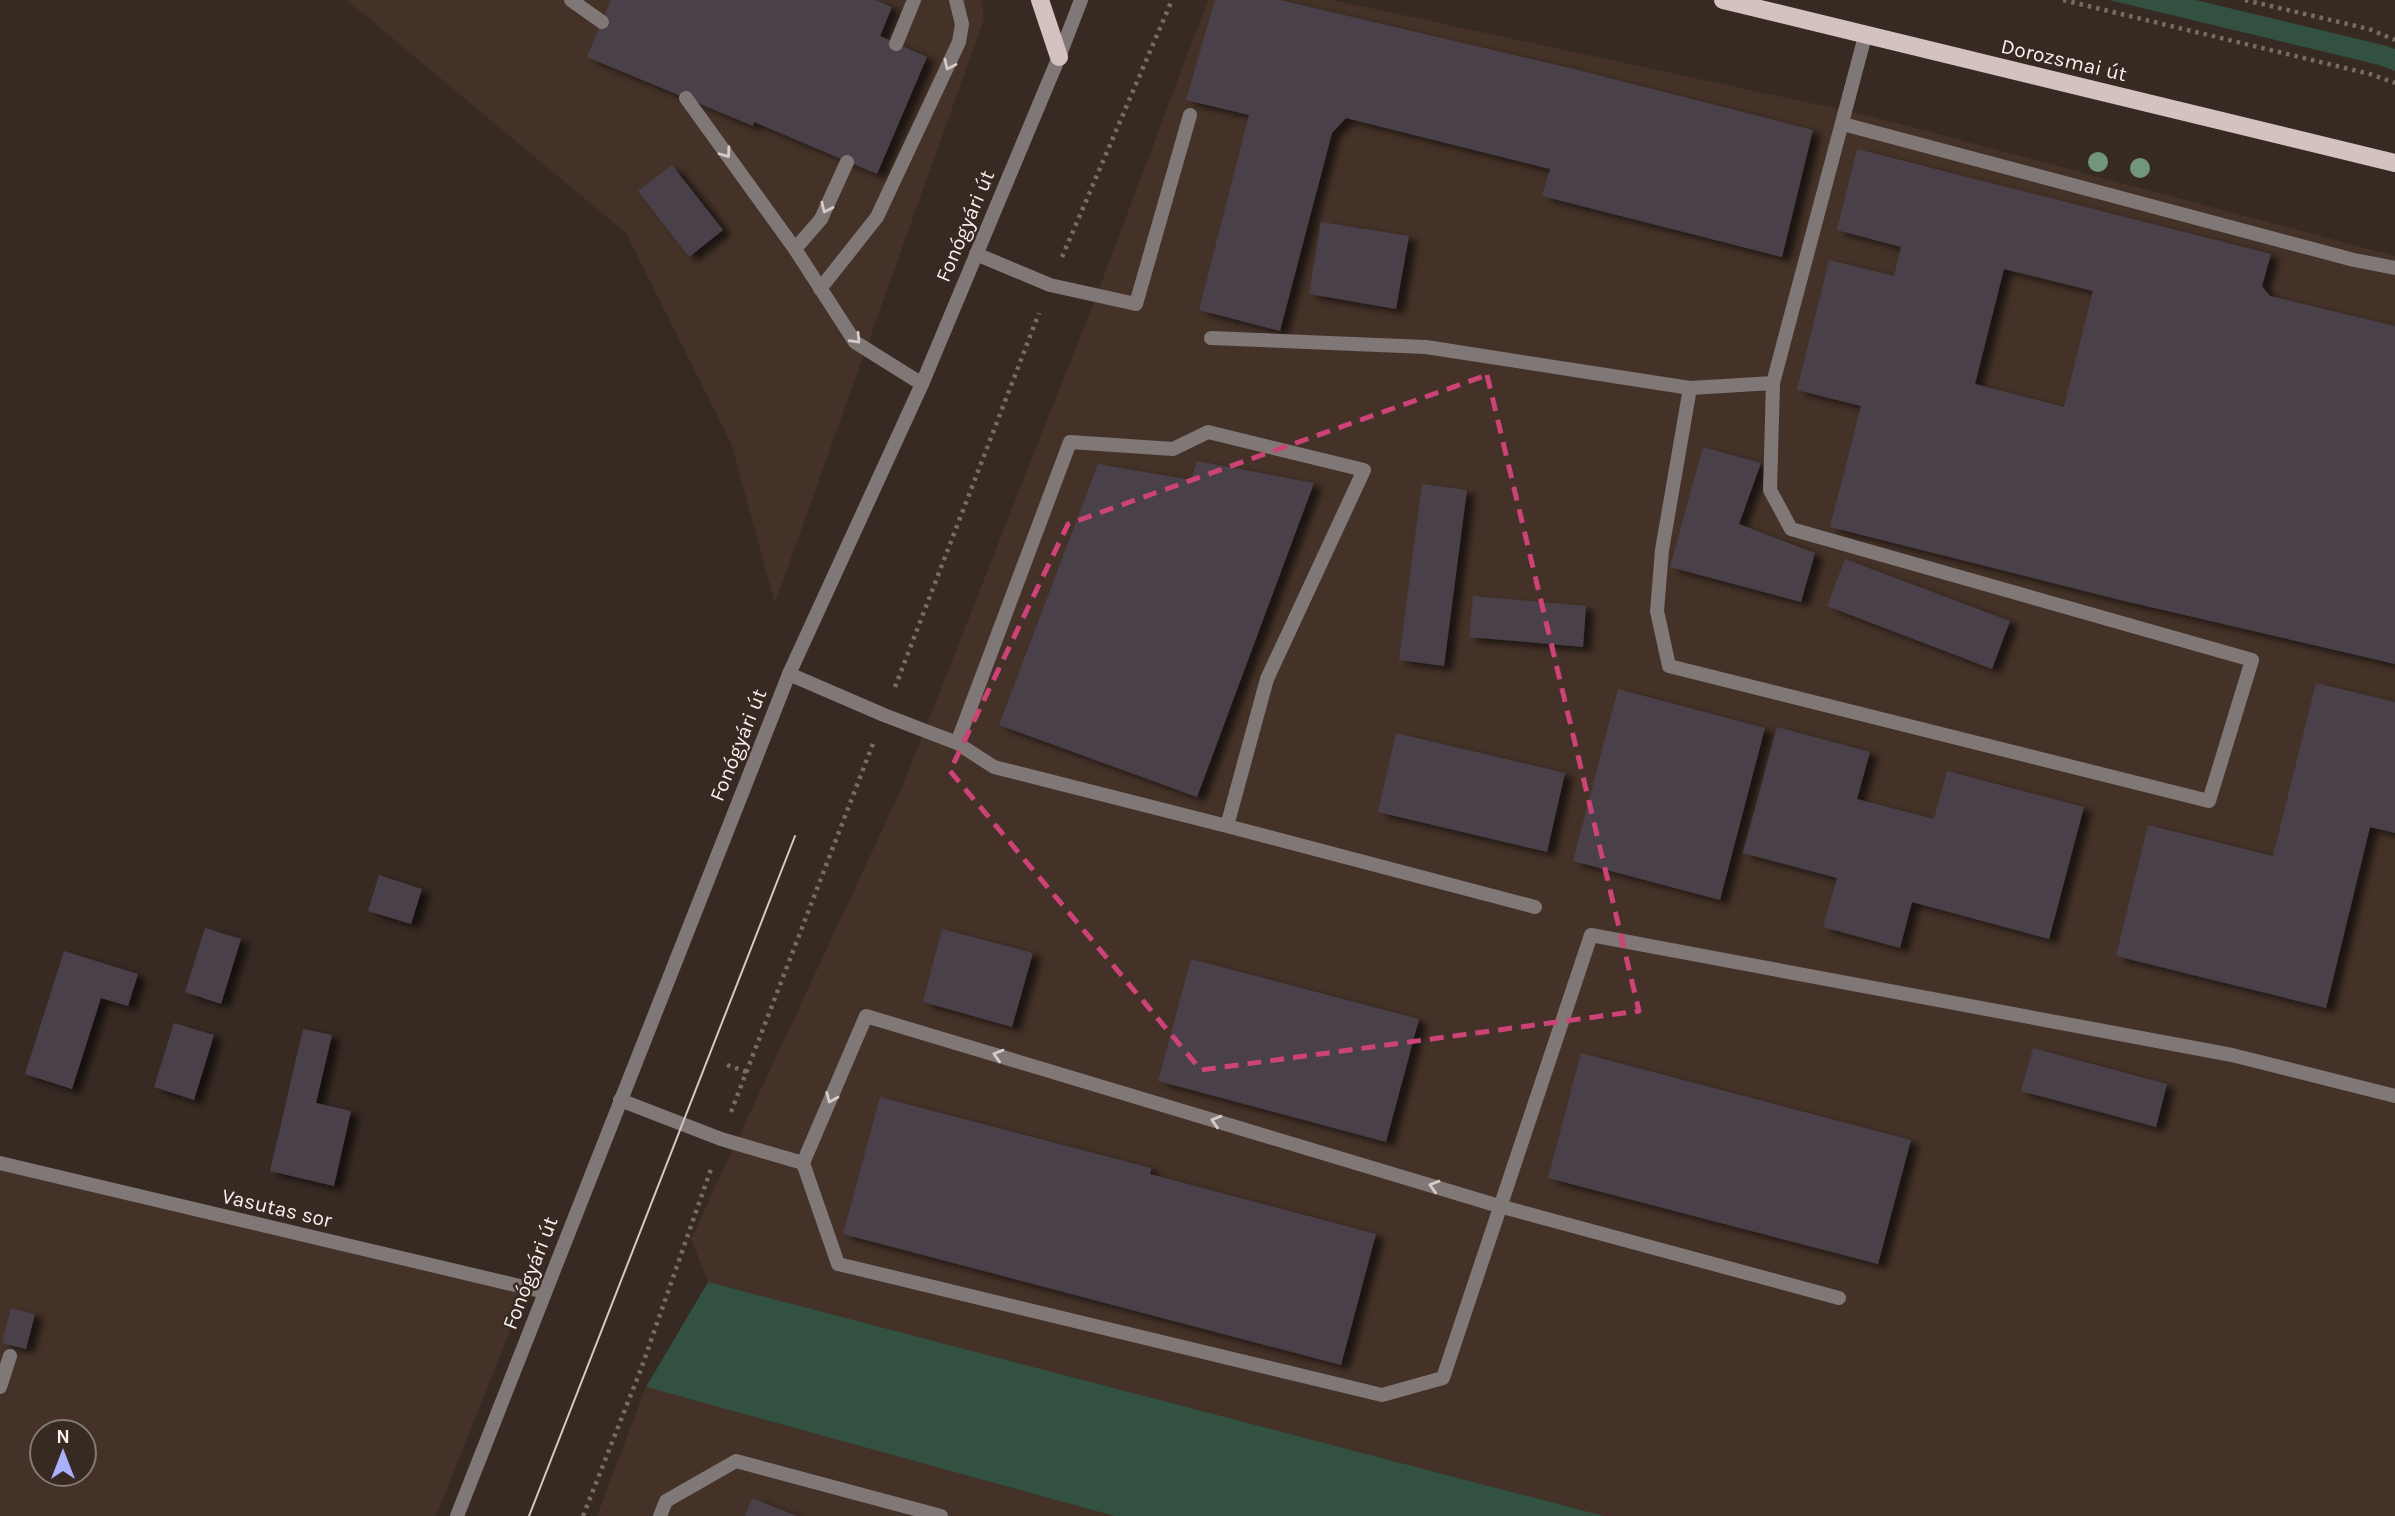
<svg xmlns="http://www.w3.org/2000/svg" width="2395" height="1516" font-family="Karla,sans-serif">
	<defs>
		<filter id="shadow"><feDropShadow dx="8" dy="4.5" stdDeviation="3.5" flood-color="#0009"/></filter>
	</defs>
	<rect width="100%" height="100%" fill="#372a23"/>
	<path fill="#443228" fill-rule="evenodd" d="M347,0H981L984,19L775,603L731,443L626,233Z
		M1208,0H1333L1866,115L2395,256V1516H1604L708,1282L691,1239L900,792L1096,297Z
		M0,1162L527,1288L436,1516H0ZM42,1432H84V1474H42Z
		M646,1387L1114,1516H597Z"/>
	<path fill="#325141" d="M2109,0H2196L2387,46L2395,49V71L2379,65Z
		M708,1282L1604,1516H1114L646,1387Z"/>
	<path fill="#4a3f49" fill-rule="evenodd" filter="url(#shadow)" d="M611,0H875L892,7L880,36L927,57L877,174L754,122L753,126L587,57Z
		M1215,0H1280L1574,69L1813,130L1782,257L1542,196L1550,169L1346,118L1332,133L1280,331L1199,310L1249,115L1186,100Z
		M1857,149L2271,254L2262,286L2270,296L2395,326V664L2120,600L1830,527L1861,406L1797,390L1829,260L1894,276L1901,247L1837,230ZM2004,269L2093,291L2064,407L1975,384Z
		M672,165L723,230L689,257L638,191Z
		M1321,222L1409,236L1396,309L1309,294Z
		M1703,447L1761,463L1739,524L1815,553L1801,602L1670,567Z
		M1197,461L1314,483L1197,797L999,725L1098,464L1191,480Z
		M1422,484L1467,490L1444,666L1399,660Z
		M1845,559L2010,621L1992,669L1827,606Z
		M1473,596L1586,606L1583,647L1469,637Z
		M2316,683L2395,702V833L2370,827L2326,1008L2116,956L2148,825L2273,856Z
		M1618,689L1765,728L1720,900L1573,861Z
		M1777,727L1870,752L1857,799L1934,819L1947,771L2084,807L2049,939L1912,902L1900,948L1823,927L1837,878L1743,853Z
		M1396,733L1565,773L1547,852L1378,812Z
		M379,875L422,889L411,924L368,911Z
		M205,928L241,939L221,1004L185,992Z
		M942,929L1033,953L1012,1027L923,1002Z
		M64,951L138,974L128,1006L101,998L72,1089L25,1074Z
		M1191,959L1419,1019L1386,1142L1158,1081Z
		M174,1023L214,1035L194,1100L154,1087Z
		M303,1029L332,1035L316,1103L351,1111L334,1186L270,1171Z
		M2033,1048L2167,1084L2156,1127L2021,1091Z
		M1581,1053L1911,1140L1878,1264L1548,1178Z
		M880,1097L1151,1168L1150,1174L1376,1234L1341,1365L843,1234Z
		M11,1308L35,1314L26,1349L2,1343Z
		M752,1498L797,1516H745Z"/>
	<g fill="none" stroke-linecap="round" stroke-linejoin="round">
		<path stroke="#776b65" stroke-width="4.5" stroke-dasharray="3.5 5" stroke-linecap="butt" d="M2063,0L2370,74L2395,83
			M2245,0L2369,29L2395,40
			M1062,257L1172,0
			M895,687L1039,313
			M727,1065L747,1072
			M731,1112L874,741
			M583,1516L641,1369L712,1166"/>
		<path stroke="#807777" stroke-width="14" d="M571,0L602,22
			M896,44L914,0
			M686,98L795,249L855,342L922,384
			M1843,124L2354,260L2395,268
			M795,249L821,219L847,162
			M976,254L1050,285L1136,304L1190,115
			M820,289L877,217L959,42L962,24L956,0
			M1211,338L1426,347L1690,388L1773,383L1865,36
			M1690,388L1662,550L1657,611L1669,666L2209,801L2252,660L1791,529L1770,490L1773,383
			M789,674L884,715L957,743L1070,442L1173,449L1208,432L1364,470L1267,679L1227,826L994,767L957,743
			M1227,826L1535,907
			M620,1100L721,1139L803,1163
			M1839,1298L1499,1206L866,1016L803,1163L838,1264L1382,1395L1443,1378L1591,935L2232,1055L2395,1096
			M0,1387L10,1356
			M660,1516L666,1501L736,1461L941,1516"/>
		<path stroke="#807777" stroke-width="14" d="M0,1163L545,1292"/>
		<path stroke="#807777" stroke-width="14" d="M457,1516L789,674L922,384L1059,57L1081,0"/>
		<path stroke="#d3c2c0" stroke-width="18" d="M1040,0L1059,57
			M1723,0L2395,163"/>
		<path stroke="#d3c9c4" stroke-width="2" d="M529,1516L795,836"/>
	</g>
	<g fill="#72957d">
		<circle cx="2098" cy="162" r="10"/>
		<circle cx="2140" cy="168" r="10"/>
	</g>
	<defs><path id="oneway-chevron" d="M-2-3.5L2.5 0L-2 3.5" fill="none" stroke-width="1.6" stroke-linecap="round" stroke-linejoin="round" transform="scale(1.75)"/></defs>
	<g stroke="#d5ccc8">
		<use href="#oneway-chevron" transform="translate(949 65) rotate(115)"/>
		<use href="#oneway-chevron" transform="translate(726 153) rotate(54)"/>
		<use href="#oneway-chevron" transform="translate(826 208) rotate(115)"/>
		<use href="#oneway-chevron" transform="translate(856 339) rotate(46)"/>
		<use href="#oneway-chevron" transform="translate(998 1055) rotate(-163)"/>
		<use href="#oneway-chevron" transform="translate(831 1098) rotate(113)"/>
		<use href="#oneway-chevron" transform="translate(1216 1121) rotate(-163)"/>
		<use href="#oneway-chevron" transform="translate(1434 1186) rotate(-163)"/>
	</g>
	<path fill="none" stroke="#cd4378" stroke-width="5" stroke-dasharray="14 9" stroke-linejoin="round" d="M1487,375L1639,1011L1201,1070L950,771L1068,524Z"/>
	<g text-anchor="middle" stroke-width="5" stroke-linejoin="round" paint-order="stroke">
		<g font-size="21" fill="#f9f0eb" stroke="#372a23">
			<text transform="translate(2064 60) rotate(13)" y="7">Dorozsmai út</text>
			<text transform="translate(965 226) rotate(-67)" y="7">Fonógyári út</text>
			<text transform="translate(738 745) rotate(-68)" y="7">Fonógyári út</text>
			<text transform="translate(277 1208) rotate(13)" y="7">Vasutas sor</text>
			<text transform="translate(530 1273) rotate(-69)" y="7">Fonógyári út</text>
		</g>
	</g>
	<g transform="translate(63 1453)"><circle r="33" fill="#372a23" stroke="#857973" stroke-width="2"/>
	<path d="M0-5L12 26L0 18L-12 26Z" fill="#aab0fc"/>
	<text y="-10" font-size="19" font-weight="bold" text-anchor="middle" fill="#f9f0eb">N</text>
	</g>
</svg>
